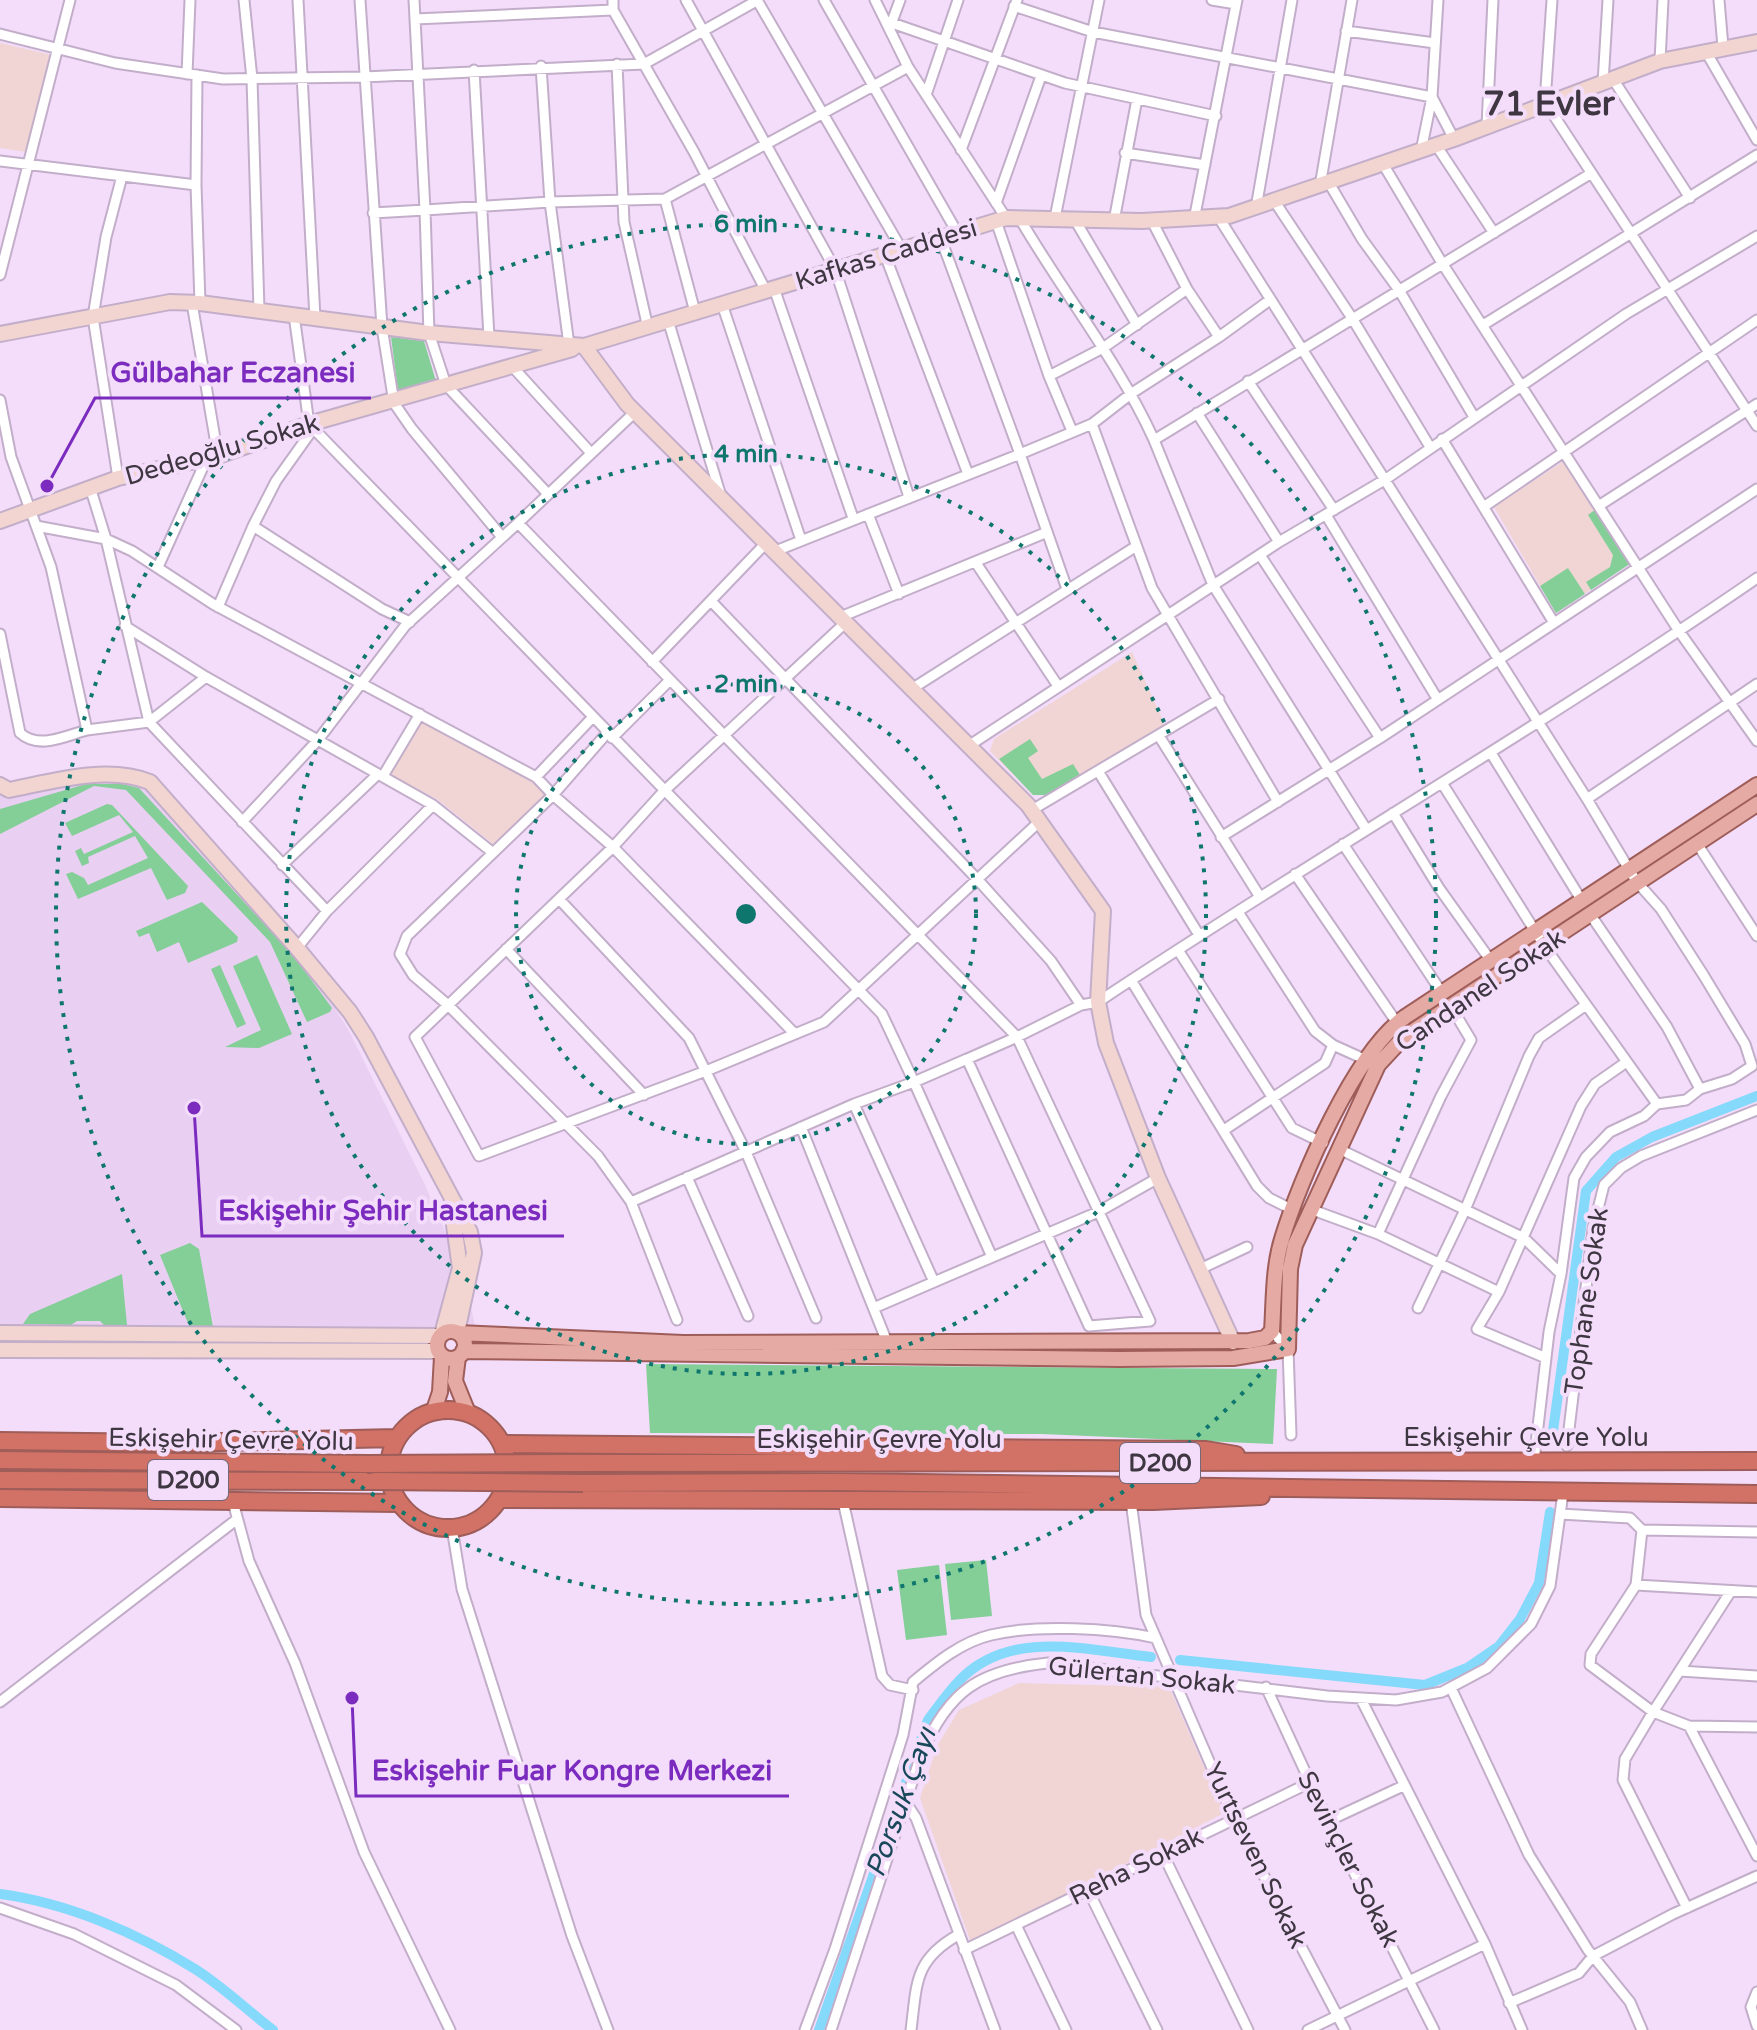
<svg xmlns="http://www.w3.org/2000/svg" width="1757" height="2030" font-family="'Varela Round',sans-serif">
	<rect width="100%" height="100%" fill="#f3ddfa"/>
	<path fill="#e9cff2" d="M74,780H142L297,947L349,1031L425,1185L464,1275L478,1340L0,1329V793Z"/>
	<path fill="#f0d5d4" d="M0,43L52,55L26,152L0,148Z
		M1564,461L1631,563L1556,613L1494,507Z
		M1132,652L1165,725L1046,795H1033L990,751L994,739Z
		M423,720L531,781L546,794L493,844L437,799L388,774Z
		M1019,1683L1169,1687L1224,1813L971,1943L920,1798L937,1746L959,1710Z"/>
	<path fill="#84ce98" d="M391,337L424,341L436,381L398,391Z
		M1596,509L1631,563L1591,590L1586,582L1610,567L1613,555L1588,515Z
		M1568,568L1585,594L1556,613L1540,586Z
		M1030,739L1038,751L1028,758L1042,779L1073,764L1080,775L1046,795H1033L999,759Z
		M86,784H122L139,788L293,955L332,1008L330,1012L307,1022L270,942L126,790L94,786L0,834V809Z
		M107,804L112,805L188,886L185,893L167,900L151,868L78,899L66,874L72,872L84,878L88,885L148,858L135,836L88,857L89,863L82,866L75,851L81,848L84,854L133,832L119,815L72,836L65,823Z
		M202,902L238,937L237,942L188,963L179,942L157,952L149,933L139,937L136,931Z
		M257,955L292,1034L259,1048L225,1047L261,1030L233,966Z
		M220,965L246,1024L237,1028L211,969Z
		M190,1243L199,1249L213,1327L190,1328L160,1255Z
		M122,1274L127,1325L105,1326L100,1321H77L71,1325L23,1324L30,1314Z
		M646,1364L1277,1369L1273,1444L1042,1434L650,1433Z
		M986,1560L992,1616L951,1620L945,1564Z
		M939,1565L947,1635L906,1640L897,1570Z"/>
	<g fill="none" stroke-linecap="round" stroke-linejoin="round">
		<path stroke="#85d9fa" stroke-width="10" d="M1552,1438L1586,1191L1616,1157L1652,1137L1757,1096
			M1180,1660L1425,1685L1467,1668L1499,1646L1520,1619L1539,1583L1550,1512
			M0,1894C68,1903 137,1933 195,1969C222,1986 247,2010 273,2030
			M819,2030L928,1720C938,1707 948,1692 959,1681C1009,1628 1087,1650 1151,1657"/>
		<defs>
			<path id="street" d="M244,0L252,79L259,310
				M298,0L315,318
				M360,0L382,327L394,403L412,429L502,537
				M414,0L425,210L550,202L569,345
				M613,0V10L694,152L766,291
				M686,0L835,269L909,497
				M757,0L902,250
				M824,0L958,234
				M875,0L908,67L1006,218
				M1212,0L1236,4
				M1438,0L1432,97L1454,139
				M1552,0L1545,102L1757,426
				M1719,0L1723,47
				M1014,6L1093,32L1432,97L1421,151
				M415,19L613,10
				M892,23L1065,83L1216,116
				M890,27L900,0
				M1346,31L1435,43
				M0,34L115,63L223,79L364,77L644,64L758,0
				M1705,50L1757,140
				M1660,61L1663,0
				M617,64L624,222L648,328
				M541,66L550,202L665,199
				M474,70L489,337
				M187,74L190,0
				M1613,79L1690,198
				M1603,83L1608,0
				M926,95L958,0
				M1487,126L1493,0
				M1436,145L1494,233
				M961,150L1017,0
				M1125,153L1205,165
				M0,161L196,185L200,303
				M1383,164L1442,263L1679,631L1757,741
				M1329,183L1362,239L1399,290L1474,417
				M196,185L197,75
				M1320,186L1352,0
				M1275,202L1352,318L1430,447
				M996,203L1041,76
				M1256,208L1292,0
				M373,213L425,210L429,333L446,385L548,494
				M1055,218L1099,0
				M1219,218L1587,799L1757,684
				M1020,219C1064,294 1118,361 1154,440L1590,174
				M1075,220L1137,325
				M1194,220L1237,0
				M996,221L1049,376L1072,431
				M1114,221L1137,99
				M885,255L968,474
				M0,275L70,0
				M774,288L853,518
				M192,303L218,456
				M722,304L801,540
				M695,312L665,199L908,67
				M294,315L309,424L882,1014L914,1082L854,1104L934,1282L1098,1212L1158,1178
				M668,320L720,493
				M1483,325L1757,155
				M1219,337L1270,300
				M511,365L591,453
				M1049,376L1103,348L1187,289L1152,221
				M1248,381L1334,510
				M0,400L11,457L51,567L87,730L149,722L327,911L433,805L492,852
				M1197,413L1279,542
				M1092,424L1152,588L1278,802
				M313,429L276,481L253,526L382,609L410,622
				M1442,439L1554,623
				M1154,440L1213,585L1366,829
				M118,478L93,317L106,237L122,176
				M90,487L106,539L132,551L213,604L536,777L553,795L607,733
				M1600,505L1757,404
				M1485,506L1757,320
				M868,514L899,594
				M1326,515L1438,700
				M518,523L635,412
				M36,526L106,539L149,722L206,677
				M773,552L1020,454L941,239
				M1260,555L1380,738
				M976,563L1058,686
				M158,567L207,458
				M1067,589L1020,454L1092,424L1132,393L1219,337L1187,289
				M711,601L978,880L1051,961L1081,1005
				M218,607L253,526
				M838,618L1045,533
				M844,624L663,792L613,847L415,1037L479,1156L706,1071L824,1022L1040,821
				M125,626L206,677L433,805
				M0,634L20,733C39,750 65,736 87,730
				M652,662L765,544
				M910,690L1135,547
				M1159,736L1260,897
				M612,738L670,680
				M970,745L1279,542L1386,479L1626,314L1757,236
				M1491,753L1582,901
				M1098,771L1199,935
				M383,776L420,714
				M536,777L592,718
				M1442,783L1545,947L1657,1104
				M1587,799L1636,881L1661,909L1704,976L1745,1044L1752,1066L1732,1079L1700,1089L1667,1027L1590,914
				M1032,810L1219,699
				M1393,813L1439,888L1491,961
				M242,822L318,740L405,626L518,523L1017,1037L1081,1005L1098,1002C1316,857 1542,726 1757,578
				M1221,837L1380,738L1757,489
				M1696,842L1757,936
				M1343,844L1442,993
				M282,865L378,774
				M1295,874L1397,1023
				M559,899L689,1038L746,1152L816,1318
				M1238,912L1315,1031L1333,1045L1364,1059
				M297,948L327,911
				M506,949L644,1095
				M1178,950L1292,1128L1323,1143
				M1131,980L1257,1186L1269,1198L1293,1210
				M1450,1005L1471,1040L1441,1096L1378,1234L1499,1292
				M1017,1037L1150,1321L1089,1326L967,1059Z
				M967,1059L914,1082L992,1257
				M801,1127L887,1342
				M1224,1130L1325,1063L1333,1045
				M1339,1149L1524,1238L1561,1274L1549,1332L1534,1461
				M687,1177L748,1316
				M631,1202L854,1104
				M1310,1209L1378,1234
				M1200,1269L1247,1247
				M1561,1274L1574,1178L1586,1157L1610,1132L1644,1116L1657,1104L1686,1100L1700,1089
				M876,1307L934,1282
				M1418,1308L1465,1210L1529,1056L1539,1038L1586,1005
				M677,1320L631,1202L598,1156L448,1005L413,975L400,954L407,936L553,795L613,847L795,1034
				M1272,1331L1288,1349L1291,1435
				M1546,1358L1477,1329L1499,1292L1581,1106L1595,1084L1625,1063
				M1567,1446L1593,1229L1604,1185L1621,1168L1641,1156L1757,1110
				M843,1501L882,1676L890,1685L913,1690
				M1131,1501L1146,1615L1156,1638
				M233,1502L249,1561L295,1663L364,1852L450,2030
				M1560,1514L1630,1518L1642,1530L1757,1532
				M452,1528L462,1589L572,1936L608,2030
				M1642,1530L1636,1585L1591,1654L1590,1665L1653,1712L1731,1591
				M1636,1585L1757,1592
				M1680,1671L1757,1676
				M1266,1687L1328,1821L1434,2030
				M1451,1688L1529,1855L1588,1950L1630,2002L1642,2030
				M1361,1699L1485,1944L1522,2030
				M0,1702L236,1520
				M1689,1726L1757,1727
				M905,1801L916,1818L995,2030
				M1328,1821L1403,1786
				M1163,1854L1248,2030
				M1088,1890L1157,2030
				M0,1908L74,1934L176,1985L236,2030
				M1687,1908L1623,1780L1625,1759L1653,1712L1689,1726L1757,1856
				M1016,1925L1066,2030
				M964,1950L1309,1783
				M1757,1992L1751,2007L1757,2026
				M1509,2003L1579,1973L1593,1956L1673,1914L1757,1876
				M805,2030L835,1949L903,1735L913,1682C936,1663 961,1642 991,1635C1037,1624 1110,1628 1156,1638L1234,1819L1345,2030
				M831,2030L921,1755C948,1691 979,1670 1048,1663L1327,1696L1396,1700L1442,1692L1487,1668L1531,1624L1550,1586L1563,1493
				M911,2030C917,1983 914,1960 958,1935
				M1308,2030L1485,1944"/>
			<path id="secondary" d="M0,334L170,302L200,303L429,333L584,346L1006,218L1142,221L1229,216L1454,139L1660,61L1757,42
				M584,346L627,404L1028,805L1103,911L1098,1002L1106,1043L1158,1178L1233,1342
				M0,521L118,478L218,456L309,424L572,349
				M0,785L9,790C54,781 107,765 150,782L297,948L350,1012L366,1037L470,1232L474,1253L457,1332
				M0,1333L439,1336
				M442,1334L460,1268L451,1204
				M0,1350L438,1351"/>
			<path id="primary" d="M437 1345a14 14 0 1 1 28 0a14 14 0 1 1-28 0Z
				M458,1333L683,1343L1249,1341L1265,1338L1272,1331C1274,1301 1273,1268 1282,1239C1300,1179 1355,1052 1405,1017L1757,785
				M463,1351L1119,1359L1233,1358L1288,1349L1290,1269L1295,1245L1378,1065L1404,1037L1757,804
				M458,1357L455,1381L468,1413
				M434,1410L440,1392L442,1357"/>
			<path id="highway" d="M389 1469a59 59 0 1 1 118 0a59 59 0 1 1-118 0Z
				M0,1441L173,1443L396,1438
				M502,1444L1206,1450L1236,1455
				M0,1460L367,1464
				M563,1463L1757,1461
				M0,1480L375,1481
				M583,1483L838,1482L1757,1494
				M0,1498L398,1503
				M499,1499L1153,1501L1261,1496"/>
		</defs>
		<use href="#street" stroke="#c3aeca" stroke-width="13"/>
		<use href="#secondary" stroke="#c3aeca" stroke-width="18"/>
		<use href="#primary" stroke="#9e5d59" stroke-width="18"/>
		<use href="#highway" stroke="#9e5d59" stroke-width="20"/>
		<use href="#street" stroke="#fff" stroke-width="9"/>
		<use href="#secondary" stroke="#f2d5d1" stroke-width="14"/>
		<use href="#primary" stroke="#e4aaa3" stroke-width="14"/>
		<use href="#highway" stroke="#d27266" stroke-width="16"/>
		<defs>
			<path id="highway-bridge" d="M367,1464L563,1463
				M375,1481L583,1483"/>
		</defs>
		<use href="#highway-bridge" stroke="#9e5d59" stroke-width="20" stroke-linecap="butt"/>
		<use href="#highway-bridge" stroke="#d27266" stroke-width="16"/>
	</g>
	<g fill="none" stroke="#0f766e" stroke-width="4" stroke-dasharray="4 8">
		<circle cx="746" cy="914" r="230"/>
		<circle cx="746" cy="914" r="460"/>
		<circle cx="746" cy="914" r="690"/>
	</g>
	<g text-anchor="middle" stroke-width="8" stroke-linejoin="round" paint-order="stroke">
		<g fill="#f3ddfa" stroke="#746878" stroke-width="2">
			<rect x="1120" y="1443" width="80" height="40" rx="6"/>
			<rect x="148" y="1460" width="80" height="40" rx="6"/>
		</g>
		<g font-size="24" font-weight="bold" fill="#3e3641">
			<text x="1160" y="1471">D200</text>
			<text x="188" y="1488">D200</text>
		</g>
		<g font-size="26" fill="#3e3641" stroke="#f3ddfa">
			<text transform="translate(886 254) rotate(-17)" y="9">Kafkas Caddesi</text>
			<text transform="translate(222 449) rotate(-16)" y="9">Dedeoğlu Sokak</text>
			<text transform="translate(1480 990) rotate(-34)" y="9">Candanel Sokak</text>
			<text transform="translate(1586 1301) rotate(-82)" y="9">Tophane Sokak</text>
			<text x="1526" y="1446">Eskişehir Çevre Yolu</text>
			<text transform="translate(231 1439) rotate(1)" y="9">Eskişehir Çevre Yolu</text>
			<text x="879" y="1448">Eskişehir Çevre Yolu</text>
			<text transform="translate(1142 1675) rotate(6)" y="9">Gülertan Sokak</text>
			<text transform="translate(1256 1855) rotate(64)" y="9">Yurtseven Sokak</text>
			<text transform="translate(1349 1859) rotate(63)" y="9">Sevinçler Sokak</text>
			<text transform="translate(1136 1866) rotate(-26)" y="9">Reha Sokak</text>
		</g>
		<g font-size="28" font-style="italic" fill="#184859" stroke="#f3ddfa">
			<text transform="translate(900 1802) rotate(-70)" y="10">Porsuk Çayı</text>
		</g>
		<g font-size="34" font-weight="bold" fill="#3e3641" stroke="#f3ddfa">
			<text x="1549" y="115">71 Evler</text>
		</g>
	</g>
	<circle cx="746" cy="914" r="12" fill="#0f766e" stroke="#f3ddfa" stroke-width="4"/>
	<g font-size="24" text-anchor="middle" font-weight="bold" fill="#0f766e" stroke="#f3ddfa" stroke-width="8" stroke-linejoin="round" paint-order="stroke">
		<text x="746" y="232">6 min</text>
		<text x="746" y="462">4 min</text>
		<text x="746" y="692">2 min</text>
	</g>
	<path fill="none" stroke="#7b2cbf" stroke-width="3" d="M47 486L95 398H371M194 1108L202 1236H564M352 1698L356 1796H789"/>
	<g fill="#7b2cbf" stroke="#f3ddfa" stroke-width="3">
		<circle cx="47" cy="486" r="8"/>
		<circle cx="194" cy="1108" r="8"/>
		<circle cx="352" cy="1698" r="8"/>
	</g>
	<g font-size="28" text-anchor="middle" font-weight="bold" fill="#7b2cbf" stroke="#f3ddfa" stroke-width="8" stroke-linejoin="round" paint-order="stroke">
		<text x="233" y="382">Gülbahar Eczanesi</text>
		<text x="383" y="1220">Eskişehir Şehir Hastanesi</text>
		<text x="572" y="1780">Eskişehir Fuar Kongre Merkezi</text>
	</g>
</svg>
